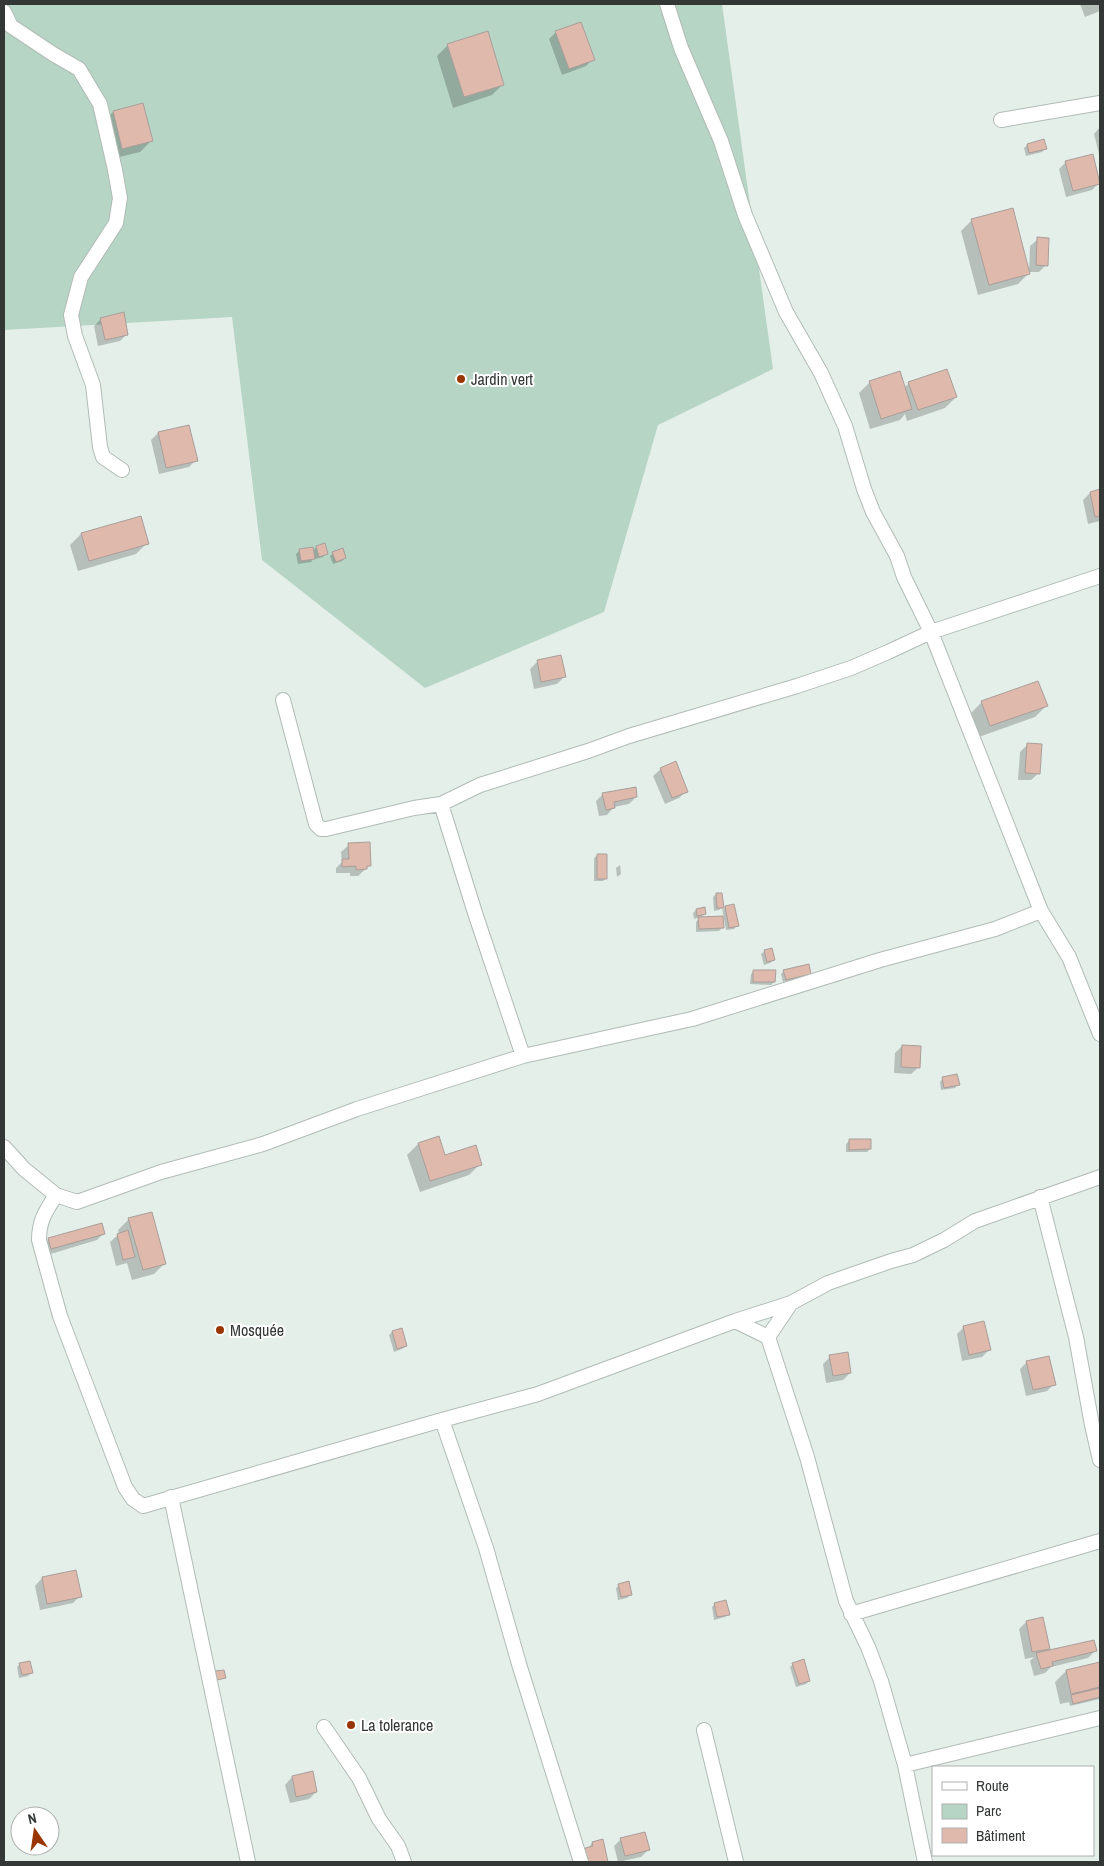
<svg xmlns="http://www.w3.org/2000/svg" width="1104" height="1866" font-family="'Archivo Narrow',sans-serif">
	<rect width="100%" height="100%" fill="#e5efea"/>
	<path fill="#b6d5c5" d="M4,4H722L773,369L658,425L604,612L425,688L262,560L232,317L4,330Z"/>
	<path fill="#0003" d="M1080,4H1100V11L1085,17Z
		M556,32L593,59L586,66L562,75L549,39Z
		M448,45L503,84L492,95L453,108L437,56Z
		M113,112L151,141L140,152L111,159L102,123Z
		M1100,127V158L1094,134Z
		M1044,141L1045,149L1042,152L1026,156L1024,148L1027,145Z
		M1066,162L1099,183L1092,190L1066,197L1059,169Z
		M972,220L1029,273L1018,284L978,295L961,231Z
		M1038,239L1046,265L1039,272H1029L1030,246Z
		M101,319L127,334L120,341L98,346L94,326Z
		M870,382L904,388L909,383L956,397L945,408L907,421L905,414L900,420L870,429L859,393Z
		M158,433L196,460L189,467L159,474L151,440Z
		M1100,491V521L1088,524L1083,500L1090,493Z
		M140,517L147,543L136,554L78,571L70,545L81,534Z
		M316,547L326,554L323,557L315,559V557L311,562L298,564L296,554L299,551H313Z
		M333,553L345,558L342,561L333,564L330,556Z
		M537,662L564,677L557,684L534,689L530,669Z
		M982,702L1046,706L1035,717L979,737L971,713Z
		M1027,745L1039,773L1031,780H1018L1020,752Z
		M661,769L686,791L679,798L665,804L653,776Z
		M603,794L636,797L629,804L614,807L607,815L599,816L596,801Z
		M349,845L370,865L358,876H350V873H336V868L342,862L341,852Z
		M598,855L606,878L603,881H594V858Z
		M620,865L621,874L617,877L616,868Z
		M716,894H721L723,910L725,907L737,925L734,929L726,930L722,908L719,910L714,911L713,897Z
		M696,910L705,914L700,918L722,928L719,931L696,932V922L700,917L694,919L693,913Z
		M765,951L774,960L770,963L764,965L761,954Z
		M754,971L774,982L771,985L750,984L751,974Z
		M784,971L810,974L806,977L783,982L781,974Z
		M902,1046L919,1067L911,1074L894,1073L895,1053Z
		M943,1078L958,1084L955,1088L941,1090L940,1082Z
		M849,1141L870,1149L867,1152H846V1144Z
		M418,1144L445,1157L480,1164L469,1175L420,1192L407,1155Z
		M129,1219L165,1263L154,1274L132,1280L127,1263L116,1266L110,1242L119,1234L118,1230Z
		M104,1233L97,1240L44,1256L42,1246L49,1239Z
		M964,1327L989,1350L982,1357L962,1361L957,1334Z
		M401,1330L406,1346L402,1349L394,1352L389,1335L392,1332Z
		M830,1357L850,1373L843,1380L826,1383L823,1364Z
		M1027,1362L1054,1384L1047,1391L1026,1396L1020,1369Z
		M42,1578L80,1596L73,1603L40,1610L35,1586Z
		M619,1585L631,1594L627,1598L618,1600L616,1588Z
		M715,1604L728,1614L725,1617L714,1620L712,1607Z
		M1042,1619L1049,1651H1095L1088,1658L1051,1667L1045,1673L1034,1676L1030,1661L1034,1657L1025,1659L1019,1629L1026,1622Z
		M20,1664L31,1673L28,1676L19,1678L17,1667Z
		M793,1664L809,1681L806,1684L796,1687L790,1667Z
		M1100,1664V1699L1070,1706L1069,1702L1060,1704L1055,1682L1066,1671Z
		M292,1777L316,1792L309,1799L290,1803L285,1785Z
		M621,1839L648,1850L641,1857L618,1862L614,1846Z
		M602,1840L606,1862H577L592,1843Z"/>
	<path fill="#deb9ac" stroke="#a99e9a" d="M581,22L595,60L569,69L555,31Z
		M488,31L504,85L464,97L447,44Z
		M143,103L153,141L122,149L113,111Z
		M1044,139L1047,149L1029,153L1027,144Z
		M1093,154L1100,184L1073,191L1065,161Z
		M1013,208L1030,274L989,285L971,219Z
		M1037,237L1049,238L1048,266L1036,265Z
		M124,312L128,335L105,340L100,318Z
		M947,369L957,397L918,410L908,382Z
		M900,371L912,409L881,419L869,381Z
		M189,425L198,461L166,468L158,432Z
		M1100,489V516L1095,517L1090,492Z
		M141,516L149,544L89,561L81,533Z
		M325,543L328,554L319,557L316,546Z
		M313,547L315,559L301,561L299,549Z
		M343,548L346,558L336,562L332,552Z
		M561,655L566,677L541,682L537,660Z
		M1038,681L1048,706L990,726L981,701Z
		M1027,743L1042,744L1040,774L1025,773Z
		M676,761L688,792L672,798L660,768Z
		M636,787L637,797L614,802L615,808L606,810L602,793Z
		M370,842L371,866H367V869L356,870V866L342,867V859H349L348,843Z
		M597,854H607V879H597Z
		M716,893H722L724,908H717Z
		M734,904L739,926L729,928L725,906Z
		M705,907L706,914L697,916L696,909Z
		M723,916L724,928L699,929L698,917Z
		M772,948L775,960L767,962L764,950Z
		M809,964L811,974L786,980L783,970Z
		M753,970H776L775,982H753Z
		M902,1045L921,1046L920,1068L901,1067Z
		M957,1074L960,1085L944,1088L942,1077Z
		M439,1136L445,1155L476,1145L482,1165L430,1181L418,1143Z
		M849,1139H871V1149L849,1150Z
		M152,1212L166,1264L143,1270L128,1218Z
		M102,1223L105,1234L51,1249L48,1238Z
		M128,1230L135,1257L123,1260L117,1234Z
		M984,1321L991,1350L969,1355L963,1326Z
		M402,1328L407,1346L397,1349L392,1331Z
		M848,1352L851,1373L833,1376L829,1355Z
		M1049,1356L1056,1385L1033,1390L1026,1361Z
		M76,1570L82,1597L47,1604L42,1577Z
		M629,1581L632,1595L621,1597L618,1584Z
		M726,1600L730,1615L717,1617L714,1603Z
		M1043,1617L1050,1649L1032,1652L1026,1621Z
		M1094,1640L1097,1651L1052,1662L1053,1666L1041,1669L1036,1653Z
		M804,1659L810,1681L799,1684L792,1663Z
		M30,1661L33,1673L22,1675L19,1663Z
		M1100,1662V1687L1071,1694L1066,1670Z
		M224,1670L226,1678L217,1680L215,1671Z
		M1100,1688V1697L1073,1704L1071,1695Z
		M313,1771L317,1792L296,1797L292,1776Z
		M645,1832L650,1850L625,1856L620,1838Z
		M603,1839L608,1862H585L582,1849L593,1846L592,1842Z"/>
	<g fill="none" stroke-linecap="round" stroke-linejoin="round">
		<defs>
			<path id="street" d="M667,4L681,48L721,141L745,215L786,312L821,373L845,426L864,489L873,512L897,556L904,577L931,632L1041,911L1069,957L1100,1034
				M4,12L11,26L53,54L79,69L100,104L115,170L120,198L116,223L81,277L71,315L75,336L93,385L100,447L103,457L122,470
				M1001,120L1100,103
				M283,700L316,824L321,829H326L414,808L441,804L480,785L588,751L629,736L797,686L851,668L888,652L931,632L1100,576
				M441,804L476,916L523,1056
				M4,1147L24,1169L56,1195L77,1202L161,1172L263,1144L357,1109L523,1056L692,1019L880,960L995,929L1041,911
				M56,1195C46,1211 39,1220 39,1240L60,1316L125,1487L133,1499L143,1506L442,1420L538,1394L735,1321L791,1303L828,1283L891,1261L913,1255L944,1240L975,1221L1100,1177
				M1040,1197L1076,1337L1092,1425L1100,1460
				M735,1321L768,1337L807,1457L846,1601L868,1647L881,1681L905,1765
				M768,1337L791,1303
				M442,1420L486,1548L519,1664L581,1862
				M171,1497L248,1862
				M851,1614L1100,1541
				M324,1727L359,1778L379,1819L398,1846L404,1862
				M704,1730L736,1862
				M925,1862L905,1765L1100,1718"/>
		</defs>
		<use href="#street" stroke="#b1bbb6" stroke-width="16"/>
		<use href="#street" stroke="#fff" stroke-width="14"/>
	</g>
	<g fill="#993500" stroke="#fff" stroke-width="2">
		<circle cx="461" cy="379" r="5"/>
		<circle cx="220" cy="1330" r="5"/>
		<circle cx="351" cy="1725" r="5"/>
	</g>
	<g text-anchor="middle" stroke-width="4" stroke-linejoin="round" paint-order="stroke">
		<g font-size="16" fill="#333735" stroke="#fff" text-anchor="start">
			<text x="471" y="385">Jardin vert</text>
			<text x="230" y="1336">Mosquée</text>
			<text x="361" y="1731">La tolerance</text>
		</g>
	</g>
	<rect width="1104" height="1866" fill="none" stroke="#333735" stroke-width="10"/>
	<rect x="932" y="1766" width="162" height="90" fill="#ffffff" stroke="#adafae"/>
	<rect x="942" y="1782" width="25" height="8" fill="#ffffff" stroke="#adafae"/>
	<text x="976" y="1791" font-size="15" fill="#333735">Route</text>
	<rect x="942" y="1804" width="25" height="15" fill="#b6d5c5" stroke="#adafae"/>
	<text x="976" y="1816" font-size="15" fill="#333735">Parc</text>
	<rect x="942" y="1828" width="25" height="15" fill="#deb9ac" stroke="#adafae"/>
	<text x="976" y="1841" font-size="15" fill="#333735">Bâtiment</text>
	<g transform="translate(35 1831) rotate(347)"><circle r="24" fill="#ffffff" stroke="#adafae"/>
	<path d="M0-4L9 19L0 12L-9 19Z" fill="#993500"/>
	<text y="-8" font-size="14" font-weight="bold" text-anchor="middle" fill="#333735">N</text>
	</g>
</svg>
